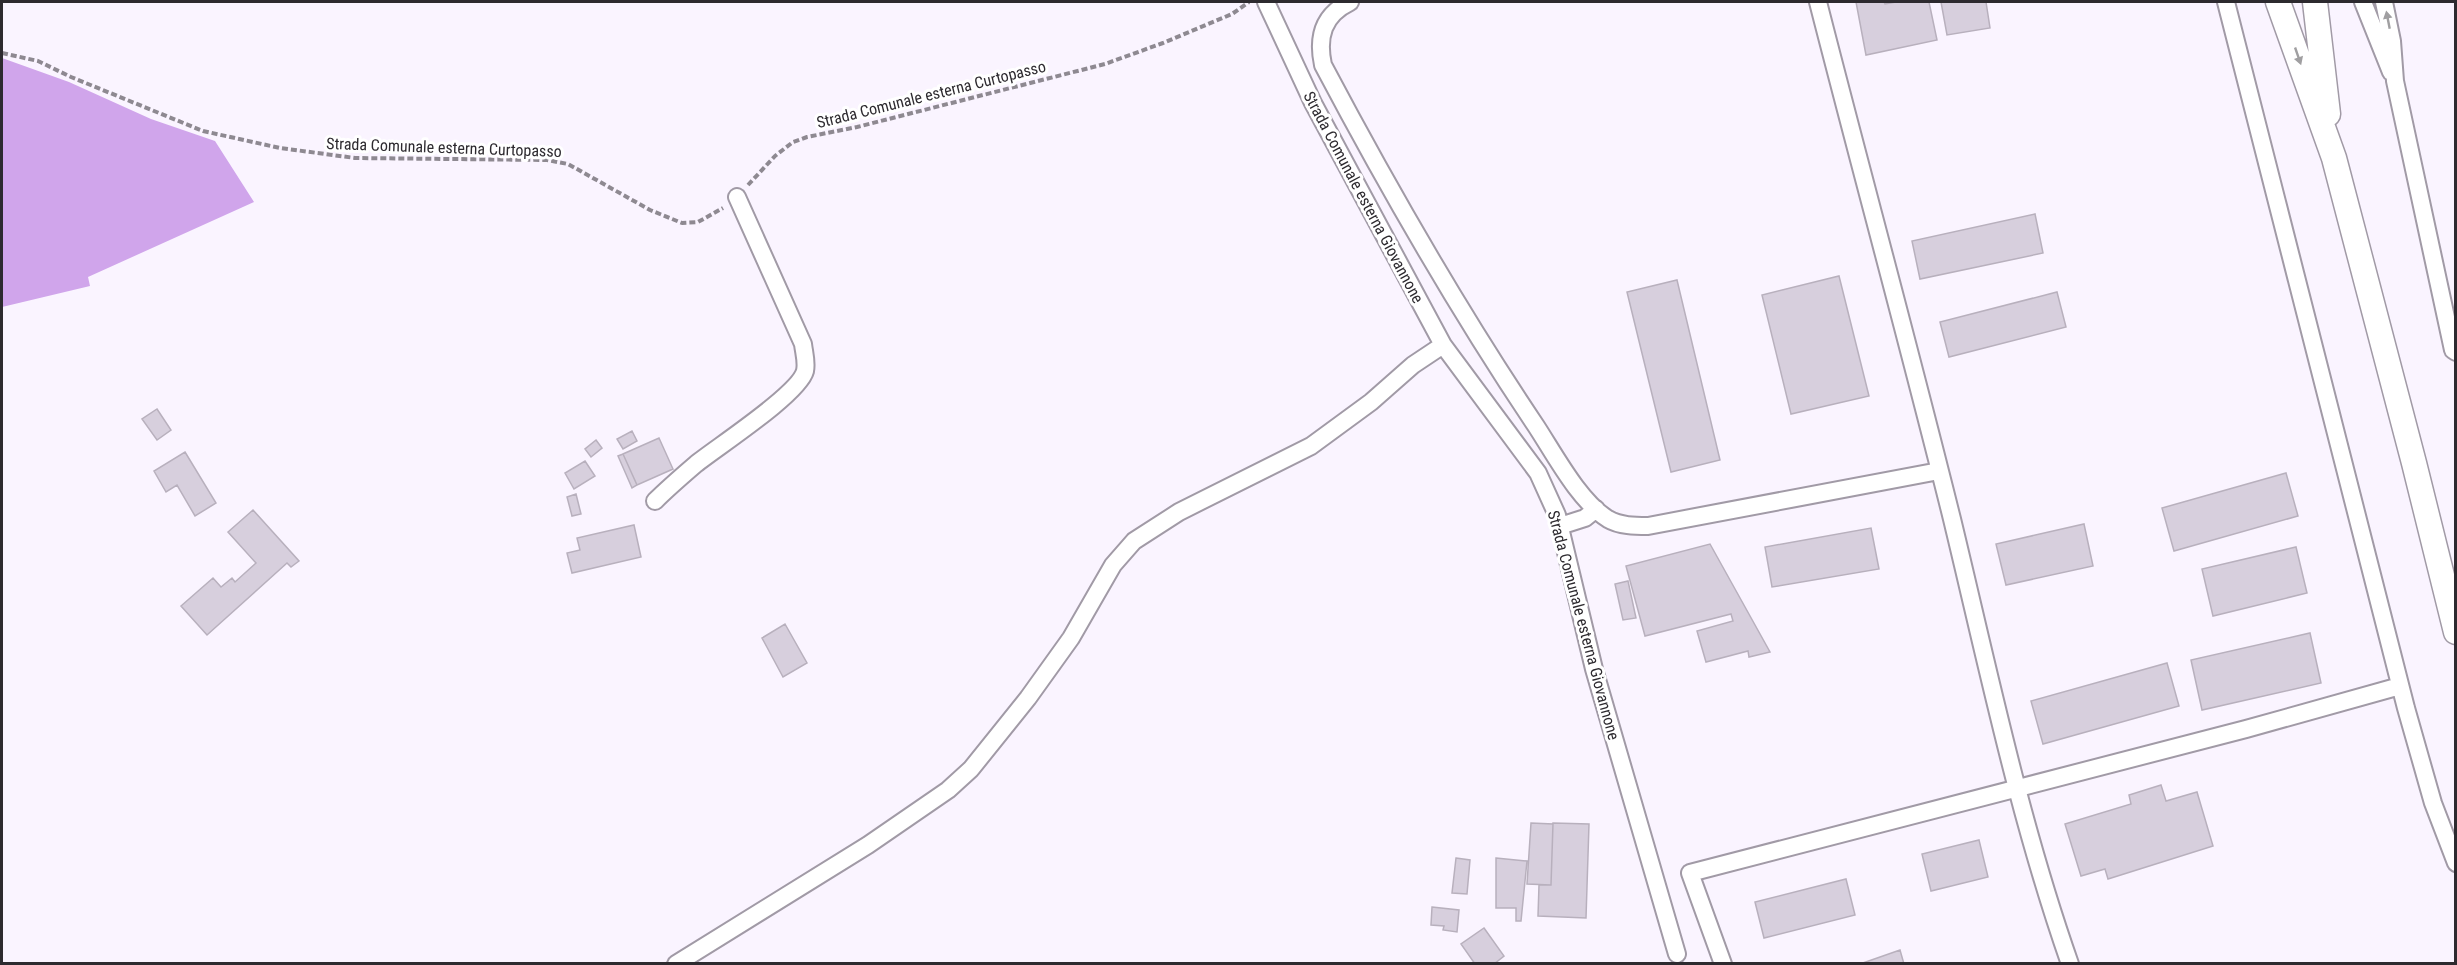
<svg xmlns="http://www.w3.org/2000/svg" width="2457" height="965" font-family="'Roboto Condensed',sans-serif">
	<rect width="100%" height="100%" fill="#faf4ff"/>
	<path fill="#d0a5eb" d="M2,58L69,82L151,119L215,141L254,202L88,277L90,286L2,307Z"/>
	<path fill="#d7cfdd" stroke="#b8b0bd" stroke-width="1.5" d="M1856,2H1884L1885,4L1896,2H1929L1937,40L1866,55Z
		M1941,2H1986L1990,28L1947,35Z
		M2035,214L2043,253L1920,279L1912,241Z
		M1839,276L1869,396L1791,414L1762,295Z
		M1677,280L1720,460L1671,472L1627,292Z
		M2057,292L2066,327L1949,357L1940,322Z
		M157,409L171,430L157,440L142,419Z
		M632,431L637,441L623,449L617,439Z
		M659,438L673,469L637,485L623,454Z
		M596,440L602,448L591,457L585,449Z
		M185,452L216,503L195,516L177,485L166,492L154,471Z
		M623,454L637,485L632,488L618,456Z
		M585,461L595,476L574,489L565,473Z
		M2286,473L2298,516L2174,551L2162,508Z
		M576,494L581,514L572,516L567,497Z
		M253,510L299,561L291,567L287,563L207,635L181,606L213,578L221,587L232,578L235,582L256,563L228,532Z
		M2084,524L2093,566L2006,585L1996,544Z
		M634,525L641,557L572,573L567,553L580,550L577,538Z
		M1871,528L1879,569L1772,587L1765,547Z
		M1710,544L1770,652L1749,657L1748,651L1706,662L1697,631L1733,621L1731,614L1645,636L1626,566Z
		M2296,547L2307,593L2213,616L2202,569Z
		M1628,581L1636,618L1623,620L1615,584Z
		M785,624L807,663L783,677L762,638Z
		M2310,633L2321,683L2202,710L2191,660Z
		M2167,663L2179,706L2043,744L2031,701Z
		M2161,785L2166,801L2197,792L2213,846L2108,879L2105,869L2081,876L2065,824L2131,804L2129,795Z
		M1531,823L1553,824L1551,885L1527,884Z
		M1553,823L1589,824L1586,918L1538,916L1539,885H1551Z
		M1979,840L1988,877L1931,891L1922,854Z
		M1456,858L1470,860L1467,894L1452,893Z
		M1496,858L1527,861L1521,921H1516V908H1496Z
		M1846,879L1855,915L1764,938L1755,902Z
		M1432,907L1459,910L1457,932L1443,930L1444,926L1431,925Z
		M1484,928L1504,956L1494,964H1475L1461,944Z
		M1900,950L1904,964H1860Z"/>
	<g fill="none" stroke-linecap="round" stroke-linejoin="round">
		<defs>
			<path id="minor" d="M1266,2L1313,103L1443,345L1538,473L1557,515L1594,669L1677,954
				M1350,2C1323,15 1317,37 1323,65C1388,188 1458,310 1536,426C1555,455 1579,501 1608,519C1620,526 1635,526 1648,526L1939,471
				M1818,2C1862,174 1909,346 1952,519C1988,668 2019,819 2070,964
				M2226,2L2406,708L2433,803L2456,863
				M2363,2L2391,72
				M2384,2L2392,41L2395,81L2453,350L2456,352
				M655,501C668,488 682,476 696,464C717,447 799,394 805,371C807,362 804,353 803,344L737,197
				M1560,526L1585,518L1596,509
				M676,964L868,845L948,790L971,769L1028,698L1071,638L1113,565L1134,541L1179,512L1311,446L1371,402L1413,365L1443,345
				M1723,964L1690,873L2246,729L2400,686"/>
			<path id="secondary" d="M2278,2L2334,158L2414,463L2456,632
				M2315,2L2328,114"/>
		</defs>
		<use href="#minor" stroke="#a19aa6" stroke-width="20"/>
		<use href="#secondary" stroke="#a19aa6" stroke-width="27"/>
		<path stroke="#8e8991" stroke-width="4" stroke-dasharray="6 3" stroke-linecap="butt" d="M2,53L38,61L71,77L203,131L280,148L355,158L547,160L568,164L650,210L682,223L698,222L723,208
			M748,185L775,156L793,142L807,137L857,127L1105,64L1163,43L1232,14L1249,2"/>
		<use href="#minor" stroke="#fff" stroke-width="16"/>
		<use href="#secondary" stroke="#fff" stroke-width="24"/>
	</g>
	<defs><path id="oneway-solid" d="M-6-.8H1V-3.2L6.5 0L1 3.2V.8H-6Z" transform="scale(1.5)"/></defs>
	<g fill="#a09fa1">
		<use href="#oneway-solid" transform="translate(2388 20) rotate(-101)"/>
		<use href="#oneway-solid" transform="translate(2298 56) rotate(71)"/>
	</g>
	<g text-anchor="middle" stroke-width="6" stroke-linejoin="round" paint-order="stroke">
		<g font-size="16" fill="#2d2a2f" stroke="#fff">
			<text transform="translate(931 94) rotate(-14)" y="6">Strada Comunale esterna Curtopasso</text>
			<text transform="translate(444 147) rotate(2)" y="6">Strada Comunale esterna Curtopasso</text>
			<text transform="translate(1364 197) rotate(62)" y="6">Strada Comunale esterna Giovannone</text>
			<text transform="translate(1584 625) rotate(75)" y="6">Strada Comunale esterna Giovannone</text>
		</g>
	</g>
	<rect width="2457" height="965" fill="none" stroke="#2d2a2f" stroke-width="6"/>
</svg>
